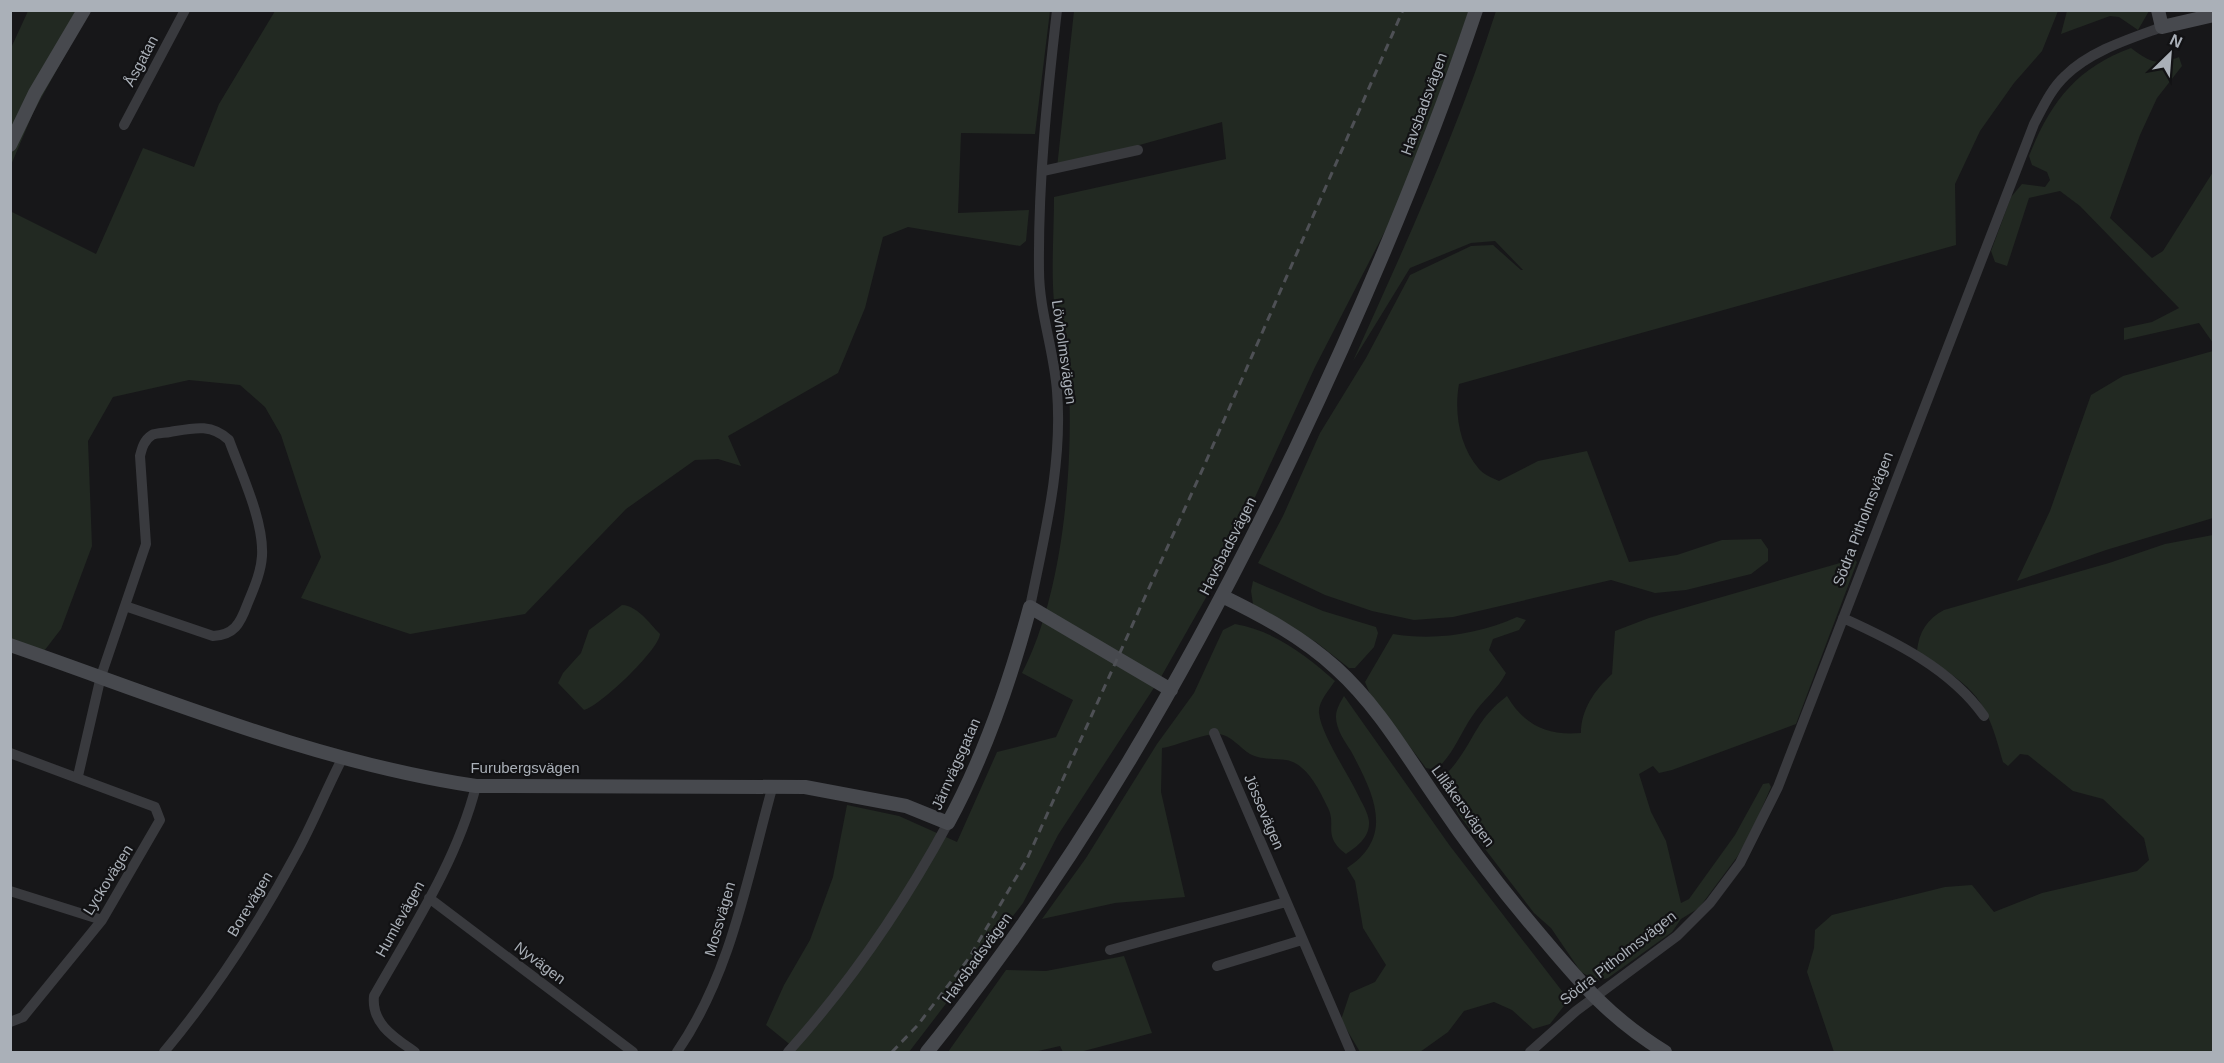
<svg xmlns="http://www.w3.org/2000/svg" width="2224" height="1063" font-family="Helvetica,sans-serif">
	<rect width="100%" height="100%" fill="#171719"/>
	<path fill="#222922" d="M28,11H71L86,17L33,113L11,165V48Z
		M275,11H1050L1035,134L961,133L958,213L1029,210L1026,241L1020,246L908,227L883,237L865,308L838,373L728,436L741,466L718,459L695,460L626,509L525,614L410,634L301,598L321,557L281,435L265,407L240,385L189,380L113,397L88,441L92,546L61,629L41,655L11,645L10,211L96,254L143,148L194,167L219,104Z
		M1074,11H1469L1401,200L1315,367L1221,571L1161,677L1058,835L1023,903L909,1052H788L793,1047L766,1025L784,985L810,940L833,877L847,805L899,816L957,842L997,752L1056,737L1073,700L1022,673C1062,596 1073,474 1069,387C1067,359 1057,330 1054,302C1051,268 1054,231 1054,197L1226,159L1222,122L1057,168Z
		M1496,11H2058L2042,51L2014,83L1980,131L1955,184L1956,245L1459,384C1454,412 1459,446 1479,469C1483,474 1492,478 1499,481L1538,461L1587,451L1629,562L1677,555L1722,540L1761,539L1768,549V561L1751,574L1686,590L1655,593L1611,580L1453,617L1414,620L1372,611L1325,595L1258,563L1283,516L1320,433L1366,358L1410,275L1471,246L1493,245L1521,270H1523L1495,241L1471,243L1410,268L1353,361C1405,246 1458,130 1496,11Z
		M2067,11V10L2149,11L2138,30L2119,17L2110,16L2061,34Z
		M2131,48C2150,62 2156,66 2179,57L2182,66L2157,98L2140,135L2110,218L2152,258L2163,251L2213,172V343L2199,323L2124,340V328L2152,322L2179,308L2080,206L2060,191L2029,198L2007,266L1995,262L1991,251L2011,197L2022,184L2045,187L2050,180L2047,172L2032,165L2029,156C2050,103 2076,68 2131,48Z
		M2213,351V518L2106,550L2017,581L2050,511L2091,395L2123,376Z
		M2213,535V1052H1834L1807,972L1814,948L1815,930L1832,915L1945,887L1972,885L1994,912L2042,893L2137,871L2149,860L2144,838L2103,799L2073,791L2028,755L2020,754L2008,766L2003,762C1985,693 1974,689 1917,651C1919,632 1927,619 1944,610L2109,563L2165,544Z
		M1854,559L1857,562L1796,724L1672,770L1659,773L1653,766L1639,774L1651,812L1666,841L1681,903L1689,899L1735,835L1763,784L1769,783L1771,787L1752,831L1737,857L1699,908L1681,919L1672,932L1608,978L1597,981L1581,972L1551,928L1534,913L1459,815L1441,783C1445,775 1450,770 1455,764C1477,735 1476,720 1507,696C1524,725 1547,736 1581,733C1581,709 1595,690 1612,674L1615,631L1649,618Z
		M1253,581L1323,611L1376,627L1378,633L1374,647L1355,668H1349L1316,642L1266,615L1253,604L1251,591Z
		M622,605C638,606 649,623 660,634C659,650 599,707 584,710L558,683L563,673L581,653L589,630Z
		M1517,617L1526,620L1519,630L1493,639L1489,650L1506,673C1498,689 1483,700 1473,715C1459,735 1455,752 1436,770L1426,768L1370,694L1365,682L1393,634C1435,641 1479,634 1517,617Z
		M1235,624C1273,630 1307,656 1335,681C1329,690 1318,702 1319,713C1321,735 1351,778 1361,801C1364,806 1369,816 1369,822C1370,837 1357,847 1346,854C1321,835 1338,825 1327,806C1319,789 1306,763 1286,760C1273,758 1261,760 1250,754C1240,748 1231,735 1219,734C1204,733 1179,745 1162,748L1161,792L1185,897L1115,903L1042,919L1086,858L1157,744L1194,693L1223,630Z
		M1344,696L1450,846L1562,991L1567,1002L1550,1024L1533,1029L1512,1010L1494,1002L1464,1011L1448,1032L1420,1052H1360L1341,1020L1350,993L1375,982L1386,965L1363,928L1355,881L1347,868C1396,836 1373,793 1351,751C1345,742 1336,729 1336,717C1336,709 1340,703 1344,696Z
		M1124,956L1152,1033L1080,1052H1063L1060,1046L1034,1052H948L1006,970L1046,971Z"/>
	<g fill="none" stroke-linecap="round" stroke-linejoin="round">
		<path stroke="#393a3e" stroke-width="10" d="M124,125L185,10
			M1043,171L1138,150
			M1030,607C1044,537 1063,464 1057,391C1054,350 1039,311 1039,270C1038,183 1047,96 1057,10
			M1843,618C1894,641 1951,669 1984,716
			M1214,733L1351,1052
			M10,753L155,807L160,820L102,920L23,1017L10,1022
			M78,776L101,676L146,544L140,456C142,448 144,440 152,435C156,433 165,433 170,432C193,428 211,423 229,440C241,473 264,521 262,556C261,573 253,590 247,605C240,624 234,635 213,636L125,606
			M10,891L102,920
			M429,898L633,1052
			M1110,950L1286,902
			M1217,966L1302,940
			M164,1052C215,991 258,925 296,854C313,823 326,790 342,759
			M415,1052C395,1038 371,1024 374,996C412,929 457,861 476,786
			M677,1052C732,972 747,878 773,785
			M788,1052C851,982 903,906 948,823
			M1530,1052L1576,1011L1677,936L1710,903L1740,863L1778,787L2034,124C2043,107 2051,89 2065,76C2090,51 2129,39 2162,27"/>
		<path stroke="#47494e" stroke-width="14" d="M2158,10L2162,27L2214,15
			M10,145L35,93L84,10
			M1222,596C1263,616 1302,637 1336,668C1377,705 1405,753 1436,798C1467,844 1501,889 1537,931C1580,982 1607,1016 1665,1052
			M10,645C163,698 315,762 476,786L805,787L906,806L948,823C985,755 1010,682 1030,607L1171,690
			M927,1052C1075,869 1193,663 1295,450C1363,307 1425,161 1476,10"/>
		<path stroke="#4e5055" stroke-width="3" stroke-dasharray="8 6" stroke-linecap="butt" d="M892,1052L917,1026L969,958L1027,859L1204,466L1403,10"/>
	</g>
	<g text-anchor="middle" stroke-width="4.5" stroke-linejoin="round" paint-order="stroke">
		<g font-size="15" fill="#aab0b8" stroke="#121214">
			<text transform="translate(141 61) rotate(-62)" y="5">Åsgatan</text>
			<text transform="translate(1424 104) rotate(-70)" y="5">Havsbadsvägen</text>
			<text transform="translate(1064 352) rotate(82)" y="5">Lövholmsvägen</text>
			<text transform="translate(1863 519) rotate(-69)" y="5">Södra Pitholmsvägen</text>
			<text transform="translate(1228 546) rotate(-63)" y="5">Havsbadsvägen</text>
			<text transform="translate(956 764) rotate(-66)" y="5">Järnvägsgatan</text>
			<text x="525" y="773">Furubergsvägen</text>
			<text transform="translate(1463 806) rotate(54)" y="5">Lillåkersvägen</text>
			<text transform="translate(1264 812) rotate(67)" y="5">Jössevägen</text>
			<text transform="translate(108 880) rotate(-58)" y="5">Lyckovägen</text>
			<text transform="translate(250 904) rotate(-59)" y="5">Borevägen</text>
			<text transform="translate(400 919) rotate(-61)" y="5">Humlevägen</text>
			<text transform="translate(720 919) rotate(-74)" y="5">Mossvägen</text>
			<text transform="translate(977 958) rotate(-54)" y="5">Havsbadsvägen</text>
			<text transform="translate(1618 958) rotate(-38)" y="5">Södra Pitholmsvägen</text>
			<text transform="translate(540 963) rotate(37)" y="5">Nyvägen</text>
		</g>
	</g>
	<rect width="2224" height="1063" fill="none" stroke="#aab0b8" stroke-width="24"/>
	<g transform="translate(2170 54) rotate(25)" stroke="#121214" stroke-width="4.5" paint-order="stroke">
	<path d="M0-4.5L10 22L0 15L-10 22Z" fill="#aab0b8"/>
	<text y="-9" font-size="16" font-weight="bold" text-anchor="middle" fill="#aab0b8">N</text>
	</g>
</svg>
